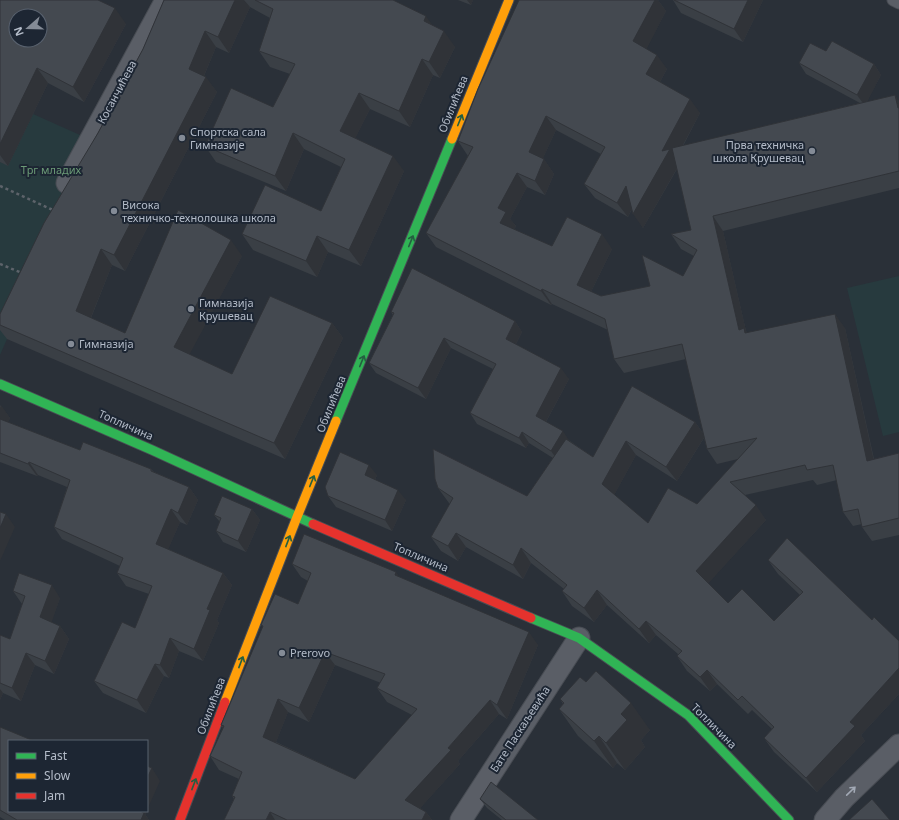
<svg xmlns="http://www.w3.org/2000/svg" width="899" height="820" font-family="'Noto Sans',sans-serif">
	<rect width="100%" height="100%" fill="#2a3038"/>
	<path fill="#273a3e" d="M33,114L109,148L7,339L0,355V162L8,165Z
		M899,276V432L883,436L847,288Z"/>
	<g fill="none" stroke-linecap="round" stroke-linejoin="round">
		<defs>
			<path id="lane" d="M893,0L899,3"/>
			<path id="street" d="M67,183L166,0
				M461,820L579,638
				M825,820L844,798L899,745"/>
			<path id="fast" d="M0,384L152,450L313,524
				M336,421L452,139
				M531,618L579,638L688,715L789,820"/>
			<path id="slow" d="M452,139L509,0
				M225,702L297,517L336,421"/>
			<path id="jam" d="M313,524L531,618
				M180,820L225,702"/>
		</defs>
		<use href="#lane" stroke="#484c53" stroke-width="13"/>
		<use href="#street" stroke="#484c53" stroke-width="23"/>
		<use href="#fast" stroke="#484c53" stroke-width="11"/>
		<use href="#slow" stroke="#484c53" stroke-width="11"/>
		<use href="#jam" stroke="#484c53" stroke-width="11"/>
		<path stroke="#5d636a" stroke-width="2.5" stroke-dasharray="3 3" stroke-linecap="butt" d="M0,186L53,210
			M0,264L22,273"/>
		<use href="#lane" stroke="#5a5e66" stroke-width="11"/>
		<use href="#street" stroke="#5a5e66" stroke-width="21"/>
		<use href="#fast" stroke="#30b455" stroke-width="9"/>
		<use href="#slow" stroke="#ff9f0a" stroke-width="9"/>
		<use href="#jam" stroke="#e5322d" stroke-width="9"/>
	</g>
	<path fill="#3a3f45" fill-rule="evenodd" d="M0,0L126,24L84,102L48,83L8,166L0,162Z
		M164,0H393L433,26L455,47L440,78L433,75L410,127L370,109L355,138L404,171L361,266L328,252L317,277L253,250L242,234L321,211L341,167L304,149L286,191L216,162L205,146L273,107L290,74L270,67L259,51L270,18L250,7L229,53L216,47L204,76L217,92L125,271L112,265L91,318L125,333L242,256L189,354L232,374L332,323L343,338L285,459L7,339L0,330V314L143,49Z
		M458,0H473L471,5Z
		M519,0H658L666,11L646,49L667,69L660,82L700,113L683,146L860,103L806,74L799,63L826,51L874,64L881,75L867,101H899V188L723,231L746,331L747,333L845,328L874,459L899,453V535L872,541L862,527V524L853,526L843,512L837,480L817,485L813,480L745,495L766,520L708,583L728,603L774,621L800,595L778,574L768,560L872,620L899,641V694L861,735L865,741L817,792L774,752L764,738L772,729L752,710L748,714L717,684L710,691L687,671L677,656L678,654L656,635L649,643L607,605L594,622L572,606L562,591L564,589L531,563L523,579L466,547L458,561L441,551L431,537L450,504L449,503L438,488L527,496L553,458L529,443L526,448L477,424L470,413L493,369L451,348L426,399L376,373L369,363L393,315L391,312L515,321L522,332L516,344L569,379L546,422L570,441L593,457L632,386L695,422L703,433L686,359L624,373L614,359L608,330L552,304L551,305L436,247L426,233L468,156L458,141ZM556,130L601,154L584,184L595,198L628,217L632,209L643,228L677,169L691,230L671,234L681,249L694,256L683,276L650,286L601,296L591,292L612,249L552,246L514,230L516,226L510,219L527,187L545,195L554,174L543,158ZM704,438L707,449L717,464L738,459L697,504L648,523L614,495L636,455L677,481Z
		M673,0H763L743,42L681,13Z
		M0,405L10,418L8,422L80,450L151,469L154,472L189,487L198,500L187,525L180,522L168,549L223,573L232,585L217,620L219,623L203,661L179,651L169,678L164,676L146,713L103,693L94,681L135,628L149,594L126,586L117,573L120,566L62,539L54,527L67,487L38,475L37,476L0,462Z
		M377,475L375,480L406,500L392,531L336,507L328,496Z
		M252,509L260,520L246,552L223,542L216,531L220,522L214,515Z
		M292,564L400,578L538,645L507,719L499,714L458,761L460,764L420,808L426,812L432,820H224L234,799L232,796L239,779L219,770L210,756L223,728L221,725L263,627L261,625L298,604L308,581L301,577ZM335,665L381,683L377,688L387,702L412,715L355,779L276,742L288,712L309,722Z
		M13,591L60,598L51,622L60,626L69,639L54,674L35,665L21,701L3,693L0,700V635L10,639L22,604Z
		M586,682L650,730L641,740L645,747L625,770L617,763L613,768L578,736L559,709L563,704L560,699Z
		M0,727L9,811H147L145,814L149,820H5L0,817Z
		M480,799L538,820H502L487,808Z"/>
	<path fill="#303338" d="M235,0H244L250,7L229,53L218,37Z
		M467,0H473L471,5Z
		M655,0H658L666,11L643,56L633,41Z
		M748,0H763L743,42L734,29Z
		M115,8L126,24L84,102L73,87Z
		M426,16L437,32L424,21Z
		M205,31L216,47L200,85L189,69Z
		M444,31L455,47L440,78L429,62Z
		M657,55L667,69L656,89L646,74Z
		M422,59L433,75L410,127L399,111Z
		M874,64L881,75L865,106L857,95Z
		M37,68L48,83L8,166L0,155V144Z
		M206,77L217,92L125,271L114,255Z
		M359,93L370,109L351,147L340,131Z
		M895,95L899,101V110L898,108Z
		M690,99L700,113L676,158L680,163L643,228L633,214L662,151Z
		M546,116L556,130L539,167L529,152Z
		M293,133L304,149L286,191L275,176Z
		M393,156L404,171L361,266L349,250Z
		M544,159L554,174L545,195L535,181Z
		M517,173L527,187L510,219L516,226L510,238L500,223L498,208Z
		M626,186L636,200L628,217L617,203Z
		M713,216L723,231L746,331L754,343L739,330Z
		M602,234L612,249L587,300L577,285Z
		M317,236L328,252L317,277L306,261Z
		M231,240L242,256L185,363L174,347Z
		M101,249L112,265L87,327L76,311Z
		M542,289L552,304L551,305L541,291Z
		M835,314L845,328L877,475L867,461Z
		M515,321L522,332L513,350L506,339Z
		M332,323L343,338L285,459L274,443Z
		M444,338L451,348L426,399L418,388Z
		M561,368L569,379L543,427L536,416Z
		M1,405L10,418L5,430L0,423V408Z
		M695,422L705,436L677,481L666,467Z
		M563,431L570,442L559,462L551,451Z
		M522,432L529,443L526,448L519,438Z
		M626,441L636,455L612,499L602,484Z
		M29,462L38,475L37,476L28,464Z
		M369,465L377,475L372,486L365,475Z
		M189,487L198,500L187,525L178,513Z
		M398,490L406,500L392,531L385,520Z
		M756,505L766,520L706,586L696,571Z
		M171,509L180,522L165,557L156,544Z
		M252,509L260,520L246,552L238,541Z
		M6,514L15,527L0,561V528Z
		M456,533L466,547L458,561L448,546Z
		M521,548L531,563L523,579L513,565Z
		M396,572L406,586L395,575Z
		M223,573L232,585L217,620L219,623L203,661L194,649L207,609Z
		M52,585L60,598L49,630L40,617Z
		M597,590L607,605L594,622L584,608Z
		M646,621L656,635L649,643L639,629Z
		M60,626L69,639L54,674L45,661Z
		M529,632L538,645L507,719L497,705Z
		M170,638L179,651L169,678L160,665Z
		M325,652L335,665L309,722L299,708Z
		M26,653L35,665L21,701L12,688Z
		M155,664L164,676L146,713L137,700Z
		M899,668V694L861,735L865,741L817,792L806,778L850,722Z
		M707,670L717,684L710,691L700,677Z
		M0,689L3,693L0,700Z
		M278,699L288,712L273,750L263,737Z
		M490,700L499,714L458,761L460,764L415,814L405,800L448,748Z
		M631,703L650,730L641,740L645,747L625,770L606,743L621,714Z
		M599,736L617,763L613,768L594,741Z
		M152,768L160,781L147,810V778Z
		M136,811H147L145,814L149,820H141Z
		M270,812L275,820H266Z
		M426,812L432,820H422Z"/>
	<path fill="#444950" stroke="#303338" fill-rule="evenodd" d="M0,0H98L115,8L73,87L37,68L0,144ZM16,16H40V40H16Z
		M164,0H235L218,37L205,31L189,69L206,77L114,255L101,249L76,311L125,333L178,210L231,240L174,347L232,374L270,296L332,323L274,443L0,325V314L44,223L98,133L143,49Z
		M255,0H393L426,16L424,21L444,31L429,62L422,59L399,111L359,93L340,131L393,156L349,250L317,236L306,261L242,234L265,185L321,211L345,159L293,133L275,176L205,146L231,88L273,107L295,64L259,51L273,9Z
		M519,0H655L633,41L657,55L646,74L690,99L662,151L670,149L633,214L626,186L617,203L584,184L605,147L546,116L529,152L544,159L535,181L517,173L498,208L506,212L500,223L552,246L567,217L602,234L577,285L601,296L650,286L642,255L683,276L697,250L671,234L691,230L672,148L895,95L898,108H899V171L713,216L739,330L744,328L745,333L835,314L867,461L899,453V518L862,527L858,509L843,512L833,465L807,470L805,465L730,482L756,505L696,571L728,603L742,589L774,621L803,592L768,560L787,538L872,620L874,617L899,641V668L850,722L855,726L806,778L764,738L774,727L742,696L738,700L707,670L700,677L677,656L682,651L646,621L639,629L597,590L584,608L562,591L567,585L521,548L513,565L456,533L448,546L431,537L453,498L438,488L435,479L433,449L527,496L566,439L593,457L632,386L695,422L666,467L626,441L602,484L648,523L668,488L697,504L757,438L707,449L682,344L614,359L605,319L542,289L541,291L426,233L473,147L458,141L478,89Z
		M674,0H748L734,29Z
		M832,41L874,64L857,95L799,63L810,43L826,51Z
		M412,268L515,321L506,339L561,368L536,416L563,431L551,451L522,432L519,438L470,413L496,364L444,338L418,388L369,363L394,313L391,312Z
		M0,419L80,450L83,442L151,469V471L189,487L178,513L171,509L156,544L223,573L207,609L210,610L194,649L170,638L160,665L155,664L137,700L94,681L122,622L135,628L152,586L117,573L123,558L54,527L70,480L29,462L28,464L0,453Z
		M340,452L369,465L365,475L398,490L385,520L328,496L325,487Z
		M222,496L252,509L238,541L216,531L221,518L214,515Z
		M0,512L6,514L0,528Z
		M304,534L396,572L395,575L529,632L497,705L490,700L448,748L451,750L405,800L426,812L422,820H287L270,812L266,820H224L235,797L232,796L242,772L210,756L224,726L221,725L263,626L261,625L275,594L298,604L311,573L292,564ZM325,652L385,674L377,688L417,709L355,779L263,737L278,699L299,708Z
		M19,573L52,585L40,617L60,626L45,661L26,653L12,688L0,683V635L10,639L25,596L13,591Z
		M596,671L631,703L621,714L627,720L606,743L599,736L594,741L559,709L564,703L560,699L580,677L586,682Z
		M0,727L34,741H9V811H140L144,813L141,820H17L0,810Z
		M147,766L152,768L147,778Z
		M491,782L538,820H506L480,799Z
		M872,799L890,820H849Z"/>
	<defs><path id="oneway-shaft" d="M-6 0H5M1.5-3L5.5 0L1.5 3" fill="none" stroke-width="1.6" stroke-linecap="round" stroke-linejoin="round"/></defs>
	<g stroke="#255f41">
		<use href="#oneway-shaft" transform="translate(460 120) rotate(-68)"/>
		<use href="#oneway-shaft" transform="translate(411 241) rotate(-68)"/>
		<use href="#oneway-shaft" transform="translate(362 361) rotate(-68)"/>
		<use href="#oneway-shaft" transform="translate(312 481) rotate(-68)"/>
		<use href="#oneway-shaft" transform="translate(288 541) rotate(-69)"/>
		<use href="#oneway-shaft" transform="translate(241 662) rotate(-69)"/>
		<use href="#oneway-shaft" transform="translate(194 784) rotate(-69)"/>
	</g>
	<use stroke="#a2a9b5" href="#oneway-shaft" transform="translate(851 791) rotate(-44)"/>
	<g fill="#848b96" stroke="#1d2633" stroke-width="1.5">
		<circle cx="182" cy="138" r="4"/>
		<circle cx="812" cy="151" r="4"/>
		<circle cx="114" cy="211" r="4"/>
		<circle cx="191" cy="309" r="4"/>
		<circle cx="71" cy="344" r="4"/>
		<circle cx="282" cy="653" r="4"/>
	</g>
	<g text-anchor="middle" stroke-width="4" stroke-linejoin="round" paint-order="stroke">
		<g font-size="11" fill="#b4bcc9" stroke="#1d2633">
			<text transform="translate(117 92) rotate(-62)" y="4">Косанчићева</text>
			<text transform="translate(453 104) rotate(-68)" y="4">Обилићева</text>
			<text transform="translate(331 404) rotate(-68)" y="4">Обилићева</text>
			<text transform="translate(126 425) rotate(24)" y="4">Топличина</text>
			<text transform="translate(421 557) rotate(23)" y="4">Топличина</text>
			<text transform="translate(211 706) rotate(-69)" y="4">Обилићева</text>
			<text transform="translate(714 726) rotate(45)" y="4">Топличина</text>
			<text transform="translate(520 729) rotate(-57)" y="4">Бате Паскаљевића</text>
		</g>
		<g font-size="11" fill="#b4bcc9" stroke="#1d2633" text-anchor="start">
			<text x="190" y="136">Спортска сала<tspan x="190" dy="13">Гимназије</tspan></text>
			<text x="804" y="149" text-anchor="end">Прва техничка<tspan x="804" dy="13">школа Крушевац</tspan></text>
			<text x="122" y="209">Висока<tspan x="122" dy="13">техничко-технолошка школа</tspan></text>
			<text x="199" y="307">Гимназија<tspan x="199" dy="13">Крушевац</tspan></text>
			<text x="79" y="348">Гимназија</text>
			<text x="290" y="657">Prerovo</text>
		</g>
		<g font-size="11" fill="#6b9a76" stroke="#1d2633">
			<text x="51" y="174">Трг младих</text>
		</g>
	</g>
	<rect x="8" y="740" width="140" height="72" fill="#1d2633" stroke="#59626f"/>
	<rect x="16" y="753" width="20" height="6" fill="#30b455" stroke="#59626f"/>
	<text x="44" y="760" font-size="12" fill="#b4bcc9">Fast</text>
	<rect x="16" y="773" width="20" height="6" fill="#ff9f0a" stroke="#59626f"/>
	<text x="44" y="780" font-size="12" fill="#b4bcc9">Slow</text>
	<rect x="16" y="793" width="20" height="6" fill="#e5322d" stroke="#59626f"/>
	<text x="44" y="800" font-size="12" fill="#b4bcc9">Jam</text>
	<g transform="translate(28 28) rotate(250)"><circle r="19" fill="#1d2633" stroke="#59626f"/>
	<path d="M0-3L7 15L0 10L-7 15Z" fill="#848b96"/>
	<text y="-6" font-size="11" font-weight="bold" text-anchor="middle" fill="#b4bcc9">N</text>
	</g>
</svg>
